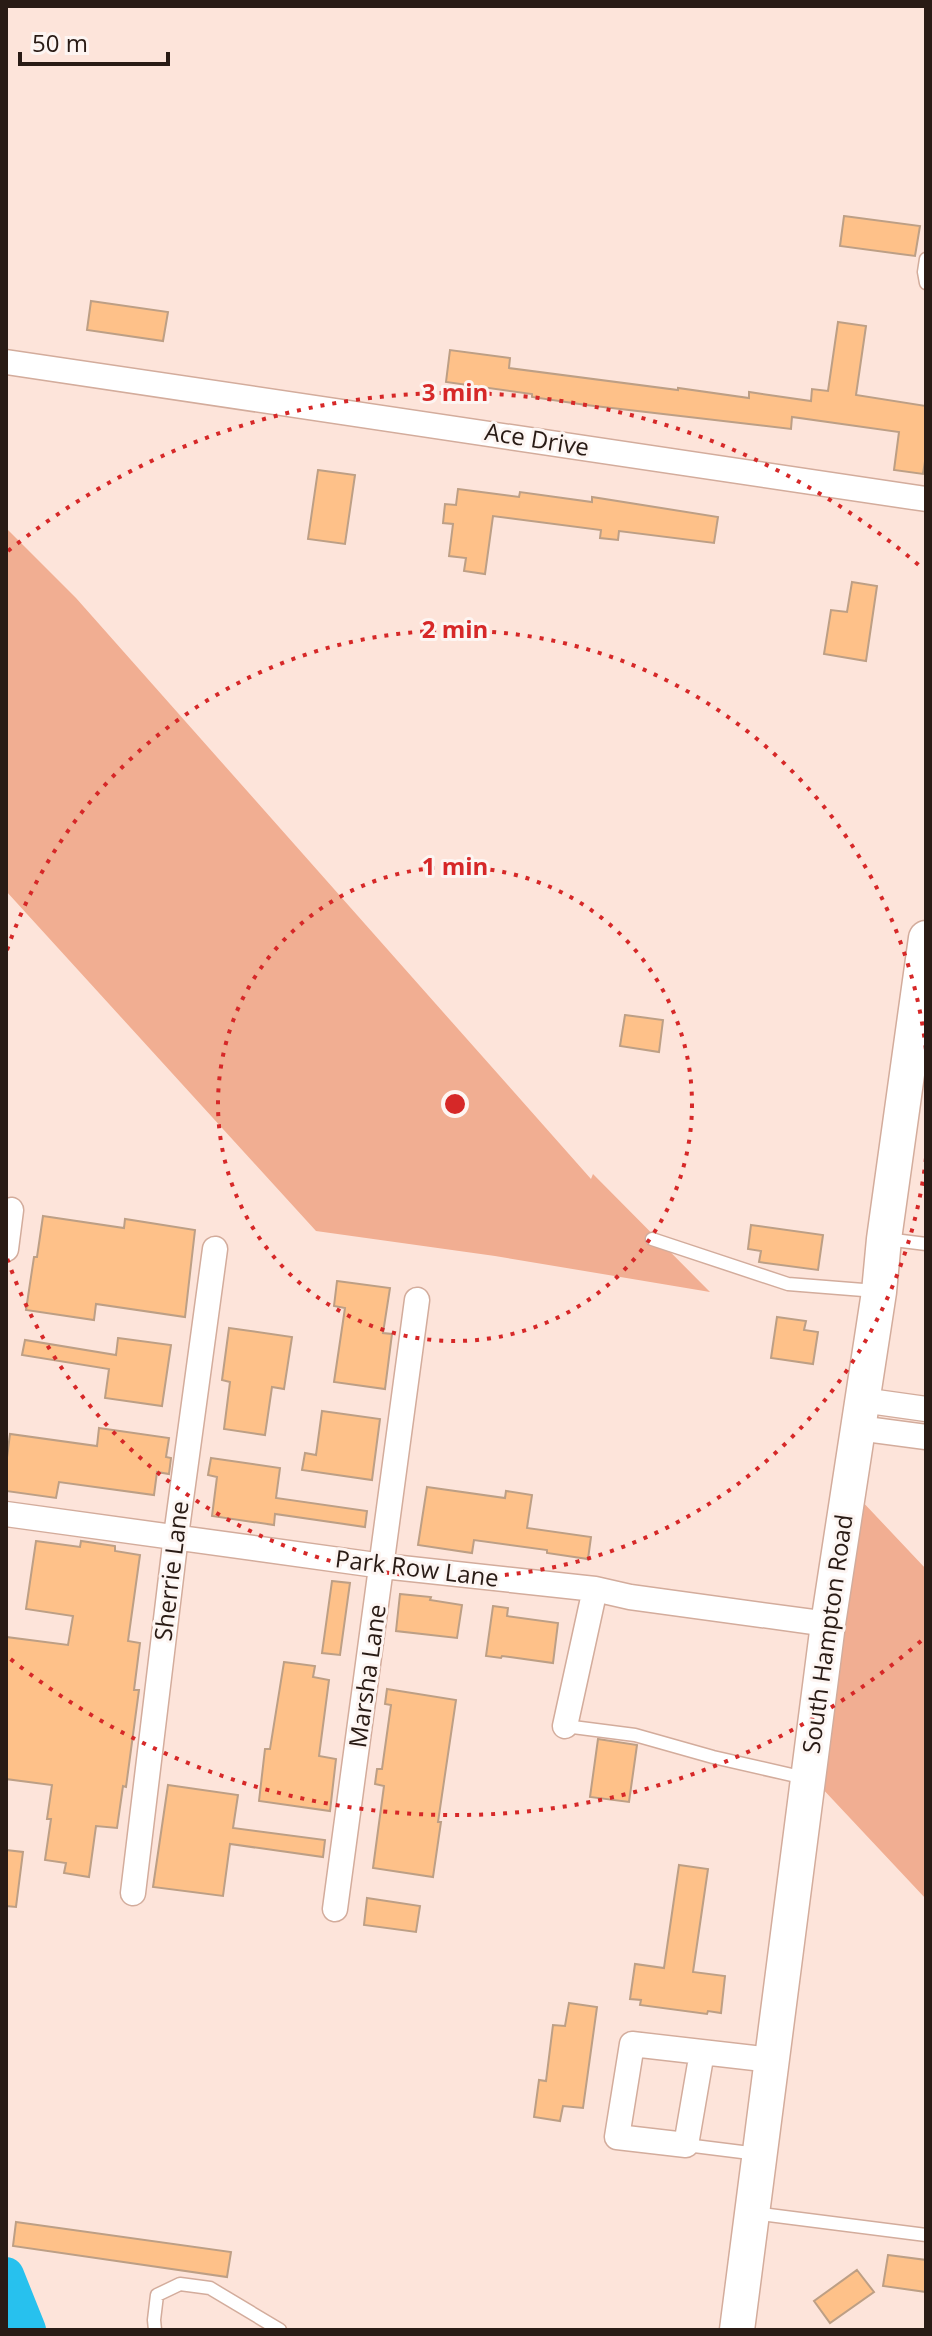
<svg xmlns="http://www.w3.org/2000/svg" width="932" height="2336" font-family="'Open Sans',sans-serif">
	<rect width="100%" height="100%" fill="#fde4da"/>
	<path fill="#f1ae92" d="M6,528L76,598L591,1179L593,1174L710,1292L495,1256L316,1231L6,891Z
		M859,1498L926,1569V1899L819,1785Z"/>
	<g fill="none" stroke-linecap="round" stroke-linejoin="round">
		<path stroke="#27c1ee" stroke-width="36" d="M6,2275L28,2330"/>
	</g>
	<path fill="#fec189" stroke="#bd9f85" stroke-width="2" d="M844,216L920,226L915,256L840,246Z
		M91,301L168,312L163,341L87,330Z
		M838,322L866,326L856,395L926,406V455L923,474L894,470L899,432L792,417L791,429L586,405L532,397V394L446,382L450,350L510,358L509,368L678,390V388L749,398V392L811,401L812,389L828,391Z
		M318,470L355,475L345,544L308,539Z
		M458,489L519,497L520,492L592,502V497L718,517L714,543L619,531L618,540L600,538L601,530L493,516L485,574L464,571L466,558L449,556L453,524L443,523L445,504L456,505Z
		M852,582L877,586L866,661L824,654L831,610L847,612Z
		M625,1015L663,1020L659,1052L620,1046Z
		M43,1216L124,1228L125,1219L195,1230L185,1317L96,1304L94,1320L26,1310L34,1257H37Z
		M751,1225L823,1235L818,1270L759,1262L761,1251L748,1249Z
		M337,1281L390,1288L383,1333L392,1334L385,1389L334,1382L345,1308L334,1306Z
		M777,1317L806,1321L804,1330L818,1332L813,1364L771,1358Z
		M229,1328L292,1337L284,1389L272,1387L265,1435L224,1429L230,1382L222,1380Z
		M118,1338L171,1345L162,1406L105,1398L109,1369L22,1355L25,1340L116,1355Z
		M322,1411L380,1419L372,1480L302,1470L305,1453L316,1455Z
		M99,1428L169,1438L166,1457L171,1458L169,1474L157,1472L154,1495L59,1482L56,1498L6,1491V1465L10,1434L97,1446Z
		M211,1458L280,1468L276,1498L367,1511L365,1527L275,1514L274,1525L212,1516L217,1477L208,1475Z
		M427,1487L505,1498L506,1491L532,1495L527,1528L591,1537L588,1559L547,1553V1550L474,1540L472,1553L418,1545Z
		M36,1541L80,1547L81,1541L115,1546V1551L140,1555L128,1641L140,1643L134,1690H139L126,1787L123,1786L117,1828L96,1826L89,1877L64,1873L66,1863L45,1860L51,1819H47L52,1785L6,1779V1637L68,1645L73,1616L26,1609Z
		M332,1581L350,1583L340,1655L322,1653Z
		M400,1594L431,1597L430,1600L462,1605L457,1638L396,1631Z
		M493,1606L508,1608L507,1616L558,1623L553,1663L502,1656L501,1658L486,1656Z
		M284,1662L315,1666L313,1677L329,1680L319,1756L336,1759L330,1811L259,1801L265,1749H270Z
		M387,1689L456,1700L438,1822H441L433,1877L373,1868L384,1786L375,1784L377,1769H382L391,1705L385,1704Z
		M598,1739L637,1745L629,1802L590,1797Z
		M168,1785L238,1795L233,1828L325,1840L323,1857L230,1844L223,1896L153,1887Z
		M6,1850L23,1852L16,1907L6,1906Z
		M679,1865L708,1869L693,1972L725,1976L721,2013L708,2011L707,2014L640,2005L641,2000L630,1999L635,1964L664,1968Z
		M367,1898L420,1906L416,1932L364,1925Z
		M569,2003L597,2007L583,2108L563,2106L560,2121L534,2117L539,2080L546,2081L553,2025L565,2026Z
		M16,2222L231,2252L227,2277L13,2246Z
		M888,2255L926,2260V2292L883,2286Z
		M857,2270L874,2292L830,2323L814,2301Z"/>
	<g fill="none" stroke-linecap="round" stroke-linejoin="round">
		<defs>
			<path id="lane" d="M926,259L924,272L926,283
				M652,1239L788,1284L876,1291
				M886,1239L926,1244
				M565,1726L635,1735L713,1757L805,1778
				M686,2145L758,2154
				M753,2213L926,2235
				M155,2330L154,2320L157,2295L180,2284L210,2288L280,2330"/>
			<path id="street" d="M6,362L926,499
				M6,1249L11,1210
				M862,1400L926,1409
				M858,1428L926,1437
				M6,1514L383,1566L595,1589L630,1597L828,1624
				M565,1726L595,1589
				M133,1893L176,1536L215,1249
				M335,1909L417,1300
				M702,2052L686,2145L617,2137L632,2044L771,2060"/>
			<path id="secondary" d="M737,2330L828,1624L879,1292L884,1239L926,938"/>
		</defs>
		<use href="#lane" stroke="#d3ac9c" stroke-width="15"/>
		<use href="#street" stroke="#d3ac9c" stroke-width="27"/>
		<use href="#secondary" stroke="#d3ac9c" stroke-width="37"/>
		<use href="#lane" stroke="#fff" stroke-width="12"/>
		<use href="#street" stroke="#fff" stroke-width="24"/>
		<use href="#secondary" stroke="#fff" stroke-width="34"/>
	</g>
	<g fill="none" stroke="#d62828" stroke-width="4" stroke-dasharray="4 8">
		<circle cx="455" cy="1104" r="237"/>
		<path d="M926 1158A474 474 0 0 1 7 1258M7 950A474 474 0 0 1 926 1050"/>
		<path d="M921 1641A711 711 0 0 1 8 1657M8 551A711 711 0 0 1 921 567"/>
	</g>
	<g text-anchor="middle" stroke-width="6" stroke-linejoin="round" paint-order="stroke">
		<g font-size="24" fill="#291b15" stroke="#fdf5f2">
			<text transform="translate(537 440) rotate(9)" y="8">Ace Drive</text>
			<text transform="translate(417 1569) rotate(7)" y="8">Park Row Lane</text>
			<text transform="translate(172 1571) rotate(-83)" y="8">Sherrie Lane</text>
			<text transform="translate(828 1634) rotate(-82)" y="8">South Hampton Road</text>
			<text transform="translate(368 1676) rotate(-82)" y="8">Marsha Lane</text>
		</g>
	</g>
	<circle cx="455" cy="1104" r="12" fill="#d62828" stroke="#fdf5f2" stroke-width="4"/>
	<g font-size="24" text-anchor="middle" font-weight="bold" fill="#d62828" stroke="#fdf5f2" stroke-width="6" stroke-linejoin="round" paint-order="stroke">
		<text x="455" y="401">3 min</text>
		<text x="455" y="638">2 min</text>
		<text x="455" y="875">1 min</text>
	</g>
	<rect width="932" height="2336" fill="none" stroke="#291b15" stroke-width="16"/>
	<path d="M20 52v12h148v-12" fill="none" stroke="#291b15" stroke-width="4"/>
	<text x="32" y="52" font-size="24" fill="#291b15" stroke="#fdf5f2" stroke-width="6" paint-order="stroke">50 m</text>
</svg>
